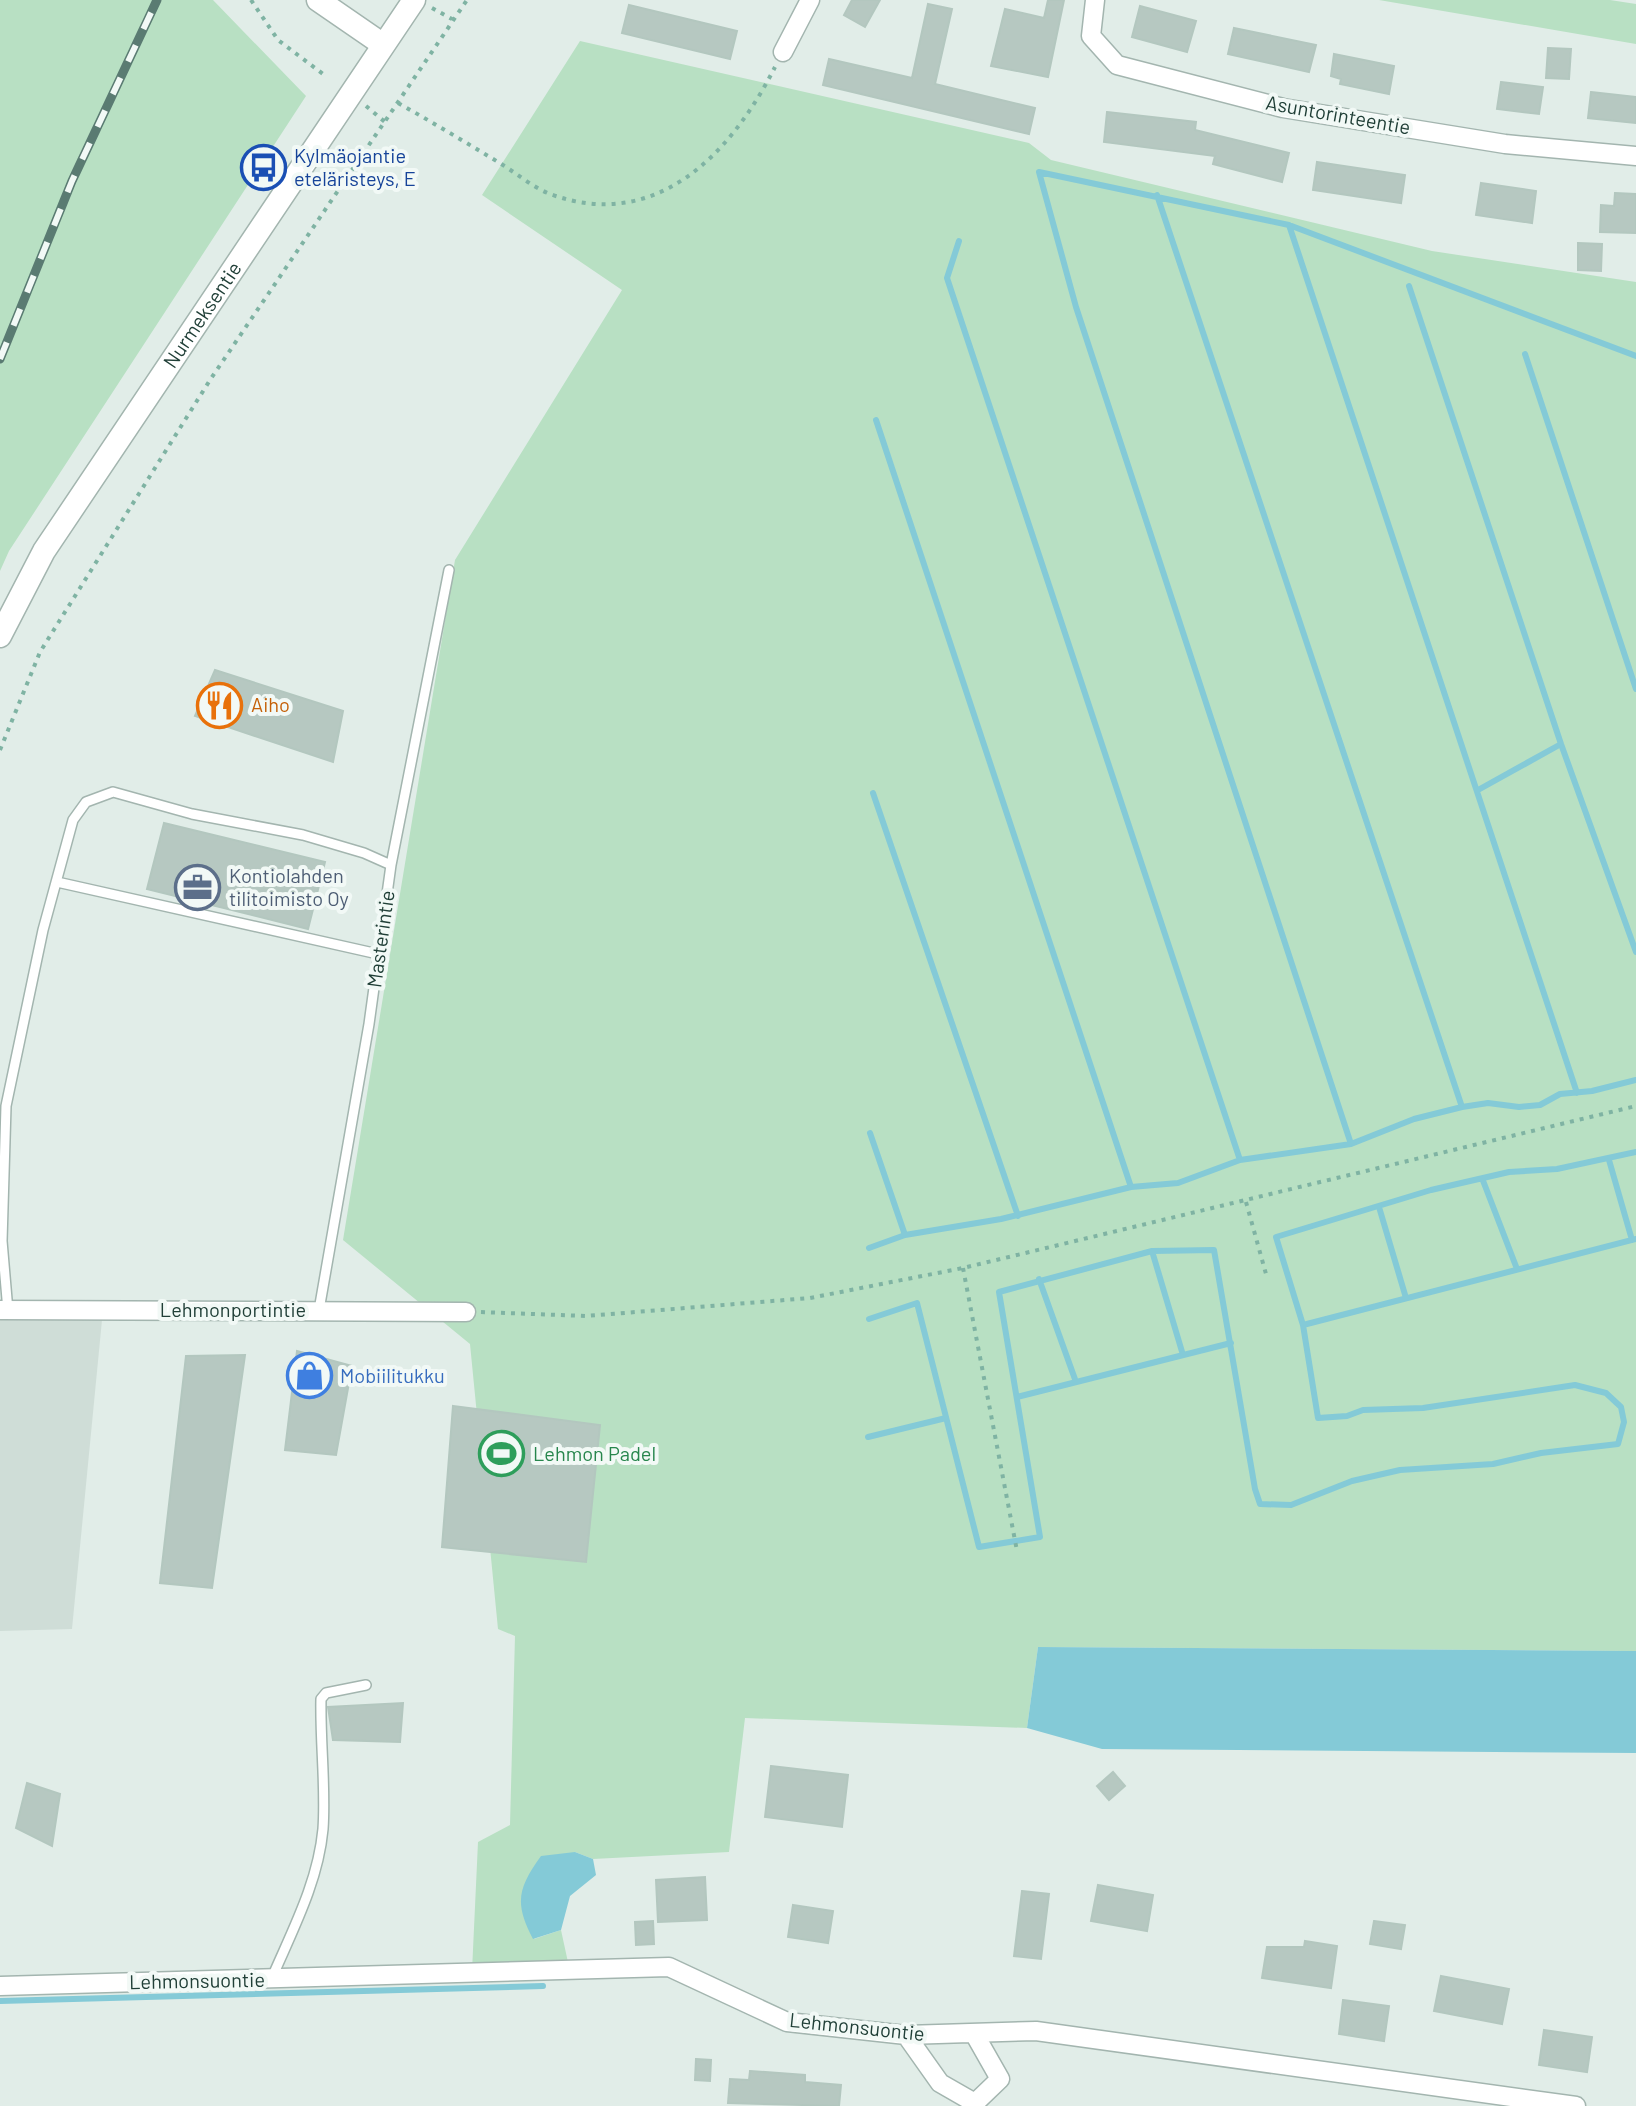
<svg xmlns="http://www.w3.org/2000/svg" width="1636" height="2106" font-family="Barlow,sans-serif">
	<rect width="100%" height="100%" fill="#e1ede8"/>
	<path fill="#cfddd7" d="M0,1317L102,1320L72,1629L0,1631Z"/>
	<path fill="#b8e0c3" d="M0,0H213L306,96L9,551L0,571Z
		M1379,0H1610L1636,4V44Z
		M580,41L1029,143L1051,160L1432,251L1636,282V1651L1038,1647L1027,1728L745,1718L729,1852L593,1859L575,1852L534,1939L561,1930L569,1967L472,1971L478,1842L510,1825L515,1636L498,1629L470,1344L343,1240L455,560L622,290L482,195Z"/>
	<path fill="#84cad7" d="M1038,1647L1636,1651V1753L1102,1749L1027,1728Z
		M575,1852L593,1859L596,1875L570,1896L561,1930L533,1939C514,1903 518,1888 541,1856Z"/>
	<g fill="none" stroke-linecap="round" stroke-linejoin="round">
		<path stroke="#84cad7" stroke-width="6" d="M1157,195L1462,1107
			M1289,225L1577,1093
			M959,241L947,278L1240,1160
			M1409,286L1561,744L1636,952
			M1525,354L1636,689
			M876,420L1131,1187
			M1478,790L1561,744
			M873,793L1018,1216
			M870,1133L905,1235
			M1351,1144L1076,307L1039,172L1289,225L1636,356
			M1609,1160L1632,1240
			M1482,1178L1517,1269
			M1379,1207L1406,1298
			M869,1248L905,1235L1001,1219L1131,1187L1178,1183L1240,1160L1351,1144L1414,1119L1462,1107L1488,1103L1519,1107L1540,1105L1560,1094L1592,1091L1636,1080
			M1152,1251L1183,1355
			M1039,1279L1076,1382
			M869,1319L917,1303L979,1547L1040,1537L999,1292L1152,1251L1214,1250L1255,1489L1260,1504L1291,1505L1352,1481L1400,1470L1493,1464L1541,1453L1618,1444L1624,1422L1621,1407L1606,1393L1575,1385L1423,1408L1363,1410L1347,1416L1318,1418L1303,1325L1276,1237L1431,1190L1509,1172L1557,1169L1636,1152
			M1303,1325L1636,1239
			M1017,1397L1231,1343
			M868,1437L946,1418
			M0,2001L543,1986"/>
	</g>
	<path fill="#b6c8c1" stroke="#b3c7bf" stroke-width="2" d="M852,0H880L865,27L844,15Z
		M1048,0H1064L1048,77L991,66L1005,9L1044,18Z
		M928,4L952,9L935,84L1035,108L1029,134L823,85L829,59L912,78Z
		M629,5L737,31L730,59L622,33Z
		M1140,6L1196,21L1187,52L1132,37Z
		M1234,28L1316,45L1309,72L1228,54Z
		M1548,48L1571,49L1569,79L1546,78Z
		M1334,54L1394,66L1389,94L1340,84L1341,79L1331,76Z
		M1501,82L1543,87L1539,114L1497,109Z
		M1591,92L1636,97V123L1588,118Z
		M1107,112L1196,122L1195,130L1289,153L1282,182L1213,164L1215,156L1104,142Z
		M1317,162L1405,175L1401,203L1313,190Z
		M1481,183L1536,191L1532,223L1476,215Z
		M1615,193L1636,194V233L1600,232L1601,205L1614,206Z
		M1578,243L1602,244L1601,271L1578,270Z
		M215,670L343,711L333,762L195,716Z
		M164,823L325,862L308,929L147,889Z
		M297,1351L352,1366L336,1455L285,1450Z
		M245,1355L212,1588L160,1583L186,1356Z
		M453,1406L600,1425L586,1562L442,1547Z
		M403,1703L400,1742L333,1740L328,1707Z
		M771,1766L848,1775L842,1827L765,1817Z
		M1113,1772L1125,1786L1109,1800L1097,1786Z
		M27,1783L60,1794L52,1846L16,1828Z
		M705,1877L707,1920L658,1922L656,1880Z
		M1098,1885L1153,1895L1147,1931L1091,1921Z
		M1022,1891L1049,1894L1041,1959L1014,1956Z
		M793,1905L833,1911L828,1943L788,1937Z
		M653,1921L654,1944L636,1945L635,1922Z
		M1374,1921L1405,1925L1401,1949L1370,1944Z
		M1305,1941L1337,1946L1331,1988L1262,1978L1267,1947H1304Z
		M1441,1976L1509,1989L1502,2024L1434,2011Z
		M1343,2000L1389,2006L1384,2041L1339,2034Z
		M1544,2030L1592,2037L1587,2072L1539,2065Z
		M696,2059L711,2060L710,2081L695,2080Z
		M750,2071L805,2075V2082L841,2085L839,2106L728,2103L730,2079L749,2080Z"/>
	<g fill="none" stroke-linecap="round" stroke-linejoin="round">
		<defs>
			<path id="service" d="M57,882L378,954
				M319,1310L369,1024L391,865L449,570
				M8,1311L2,1241L6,1106L43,930L73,820L86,802L113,792L192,814L303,835L364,853L391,865
				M271,1980C292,1931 318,1883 323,1829C326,1787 320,1742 321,1699L326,1693L366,1685"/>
			<path id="minor" d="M1095,0L1091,36L1117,65L1283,108L1505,144L1636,156
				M783,52L810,0
				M0,1310L466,1312
				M0,1986L669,1967L787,2022L906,2035L1036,2031L1576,2106
				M906,2035L940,2083L975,2103L1000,2079L975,2035"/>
			<g id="tertiary">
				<path d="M318,0L382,44"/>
				<path id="s1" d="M0,636L44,551L414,0"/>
			</g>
		</defs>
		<use href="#service" stroke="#a3b5af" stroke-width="12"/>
		<use href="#minor" stroke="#a3b5af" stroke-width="21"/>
		<use href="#tertiary" stroke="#a3b5af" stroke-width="25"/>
		<path stroke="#7fb3a3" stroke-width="4" stroke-dasharray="4 6" stroke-linecap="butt" d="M251,0L278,40L327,77
			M432,8L452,19
			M398,103C432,122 465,142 498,162C515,172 532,187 550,194C656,233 731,154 775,67
			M366,106L385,122
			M0,750L40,652L210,380L467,0
			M1246,1202L1266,1274
			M963,1268L1017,1551
			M481,1312L586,1316L810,1298L963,1268L1636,1106"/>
		<use href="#service" stroke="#fff" stroke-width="9"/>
		<use href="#minor" stroke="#fff" stroke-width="18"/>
		<use href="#tertiary" stroke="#fff" stroke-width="22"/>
		<defs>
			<path id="rail" d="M0,359L72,181L157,0"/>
		</defs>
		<use href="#rail" stroke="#5a7b72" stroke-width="9"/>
		<use href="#rail" stroke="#f2f9f6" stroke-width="6" stroke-dasharray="18" stroke-linecap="butt"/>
	</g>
	<defs>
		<symbol id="bus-ring" viewBox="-11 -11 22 22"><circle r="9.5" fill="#f2f9f6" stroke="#1a4fb4" stroke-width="1.5"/><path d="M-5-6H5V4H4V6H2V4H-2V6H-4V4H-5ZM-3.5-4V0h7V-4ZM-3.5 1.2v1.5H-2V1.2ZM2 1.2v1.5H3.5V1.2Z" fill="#1a4fb4"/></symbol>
		<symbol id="restaurant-ring" viewBox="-11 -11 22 22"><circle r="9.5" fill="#f2f9f6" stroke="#e8710a" stroke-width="1.5"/><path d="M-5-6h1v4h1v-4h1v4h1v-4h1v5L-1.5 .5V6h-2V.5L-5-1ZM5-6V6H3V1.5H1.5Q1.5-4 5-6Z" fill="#e8710a"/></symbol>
		<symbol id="office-ring" viewBox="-11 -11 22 22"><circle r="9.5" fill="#f2f9f6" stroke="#5c6f8a" stroke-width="1.5"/><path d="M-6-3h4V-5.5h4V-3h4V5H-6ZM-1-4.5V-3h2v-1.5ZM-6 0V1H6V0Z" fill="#5c6f8a"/></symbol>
		<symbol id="shop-ring" viewBox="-11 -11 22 22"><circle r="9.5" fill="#f2f9f6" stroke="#3f7fe0" stroke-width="1.5"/><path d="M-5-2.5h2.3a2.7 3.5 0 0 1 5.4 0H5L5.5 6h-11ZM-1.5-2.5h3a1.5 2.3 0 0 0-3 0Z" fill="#3f7fe0"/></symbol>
		<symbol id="stadium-ring" viewBox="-11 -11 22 22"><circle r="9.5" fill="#f2f9f6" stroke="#2e9e5b" stroke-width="1.5"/><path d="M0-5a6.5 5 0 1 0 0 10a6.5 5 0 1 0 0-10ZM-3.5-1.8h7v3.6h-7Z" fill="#2e9e5b"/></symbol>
	</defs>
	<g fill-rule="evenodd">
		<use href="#bus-ring" x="238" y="142" width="51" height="51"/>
		<use href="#restaurant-ring" x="194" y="680" width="51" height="51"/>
		<use href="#office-ring" x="172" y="862" width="51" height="51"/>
		<use href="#shop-ring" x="284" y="1350" width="51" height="51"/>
		<use href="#stadium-ring" x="476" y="1428" width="51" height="51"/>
	</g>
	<g text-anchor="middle" stroke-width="8" stroke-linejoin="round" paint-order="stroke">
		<g font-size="20" fill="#203f37" stroke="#f2f9f6">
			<text transform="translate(1338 115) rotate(10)" y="7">Asuntorinteentie</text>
			<text dy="7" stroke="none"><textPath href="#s1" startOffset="380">Nurmeksentie</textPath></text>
			<text transform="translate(381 939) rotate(-82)" y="7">Masterintie</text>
			<text x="233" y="1317">Lehmonportintie</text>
			<text transform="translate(197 1981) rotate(-1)" y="7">Lehmonsuontie</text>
			<text transform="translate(857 2027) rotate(6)" y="7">Lehmonsuontie</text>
		</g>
		<g font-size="20" fill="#164399" stroke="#f2f9f6" text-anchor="start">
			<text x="294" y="163">Kylmäojantie<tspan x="294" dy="23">eteläristeys, E</tspan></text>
		</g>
		<g font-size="20" fill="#c56008" stroke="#f2f9f6" text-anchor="start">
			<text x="251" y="712">Aiho</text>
		</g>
		<g font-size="20" fill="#4e5e75" stroke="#f2f9f6" text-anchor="start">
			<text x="229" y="883">Kontiolahden<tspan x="229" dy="23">tilitoimisto Oy</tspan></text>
		</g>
		<g font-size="20" fill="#366cbe" stroke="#f2f9f6" text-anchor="start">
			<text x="340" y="1383">Mobiilitukku</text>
		</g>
		<g font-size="20" fill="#27864d" stroke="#f2f9f6" text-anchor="start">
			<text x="533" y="1461">Lehmon Padel</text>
		</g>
	</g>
</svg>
